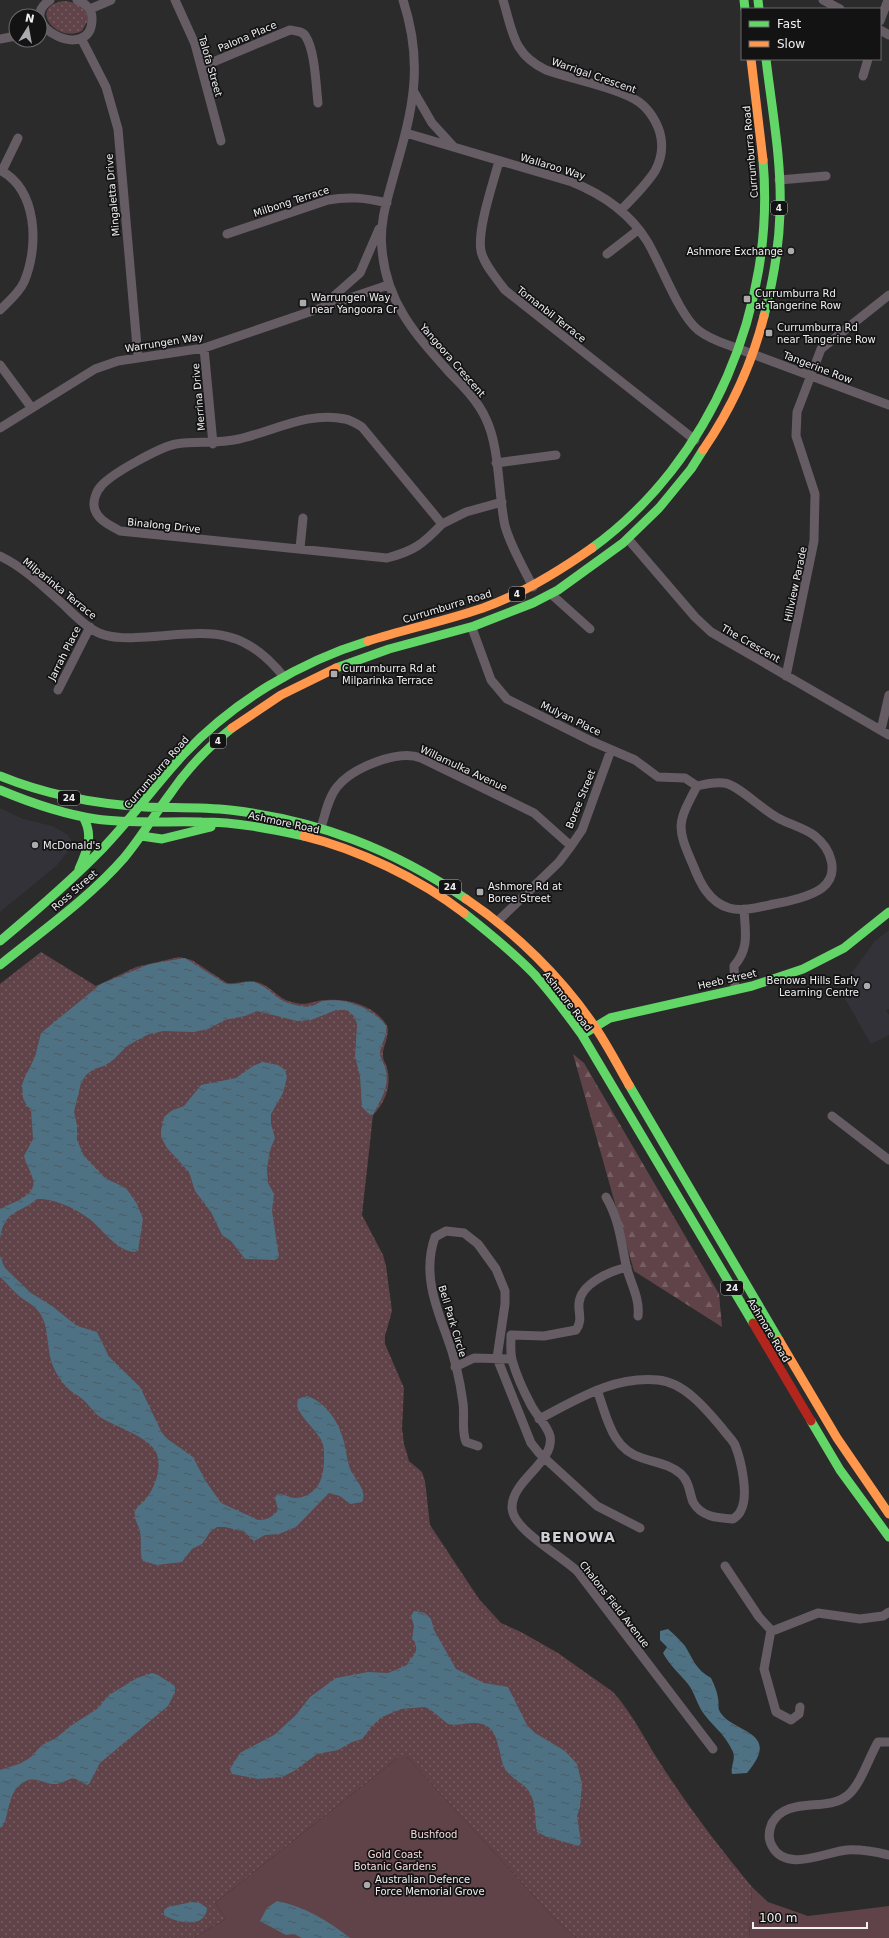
<svg xmlns="http://www.w3.org/2000/svg" width="889" height="1938" font-family="'DejaVu Sans',sans-serif">
	<defs>
		<pattern id="grass-dots" width="8" height="8" patternUnits="userSpaceOnUse"><rect width="8" height="8" fill="#604348"/><path d="M2 2h.1M6 6h.1" fill="none" stroke="#775e63" stroke-width="1.8" stroke-linecap="round"/></pattern>
		<pattern id="forest-firs" width="22" height="20" patternUnits="userSpaceOnUse"><rect width="22" height="20" fill="#604348"/><path d="M5 1l3.5 6h-7zM16 11l3.5 6h-7z" fill="#775e63"/></pattern>
		<pattern id="water-ripples" width="26" height="14" patternUnits="userSpaceOnUse"><rect width="26" height="14" fill="#4e7283"/><path d="M2 4q2-2 4 0t4 0M15 11q2-2 4 0t4 0" fill="none" stroke="#4b5b63"/></pattern>
	</defs>
	<rect width="100%" height="100%" fill="#2b2b2b"/>
	<path fill="#343239" d="M0,808L23,819L52,826L67,834L71,840V848L56,866L0,912Z
		M889,930V1009L886,1010L889,1015V1035L871,1044L844,997L845,988L844,984L875,941Z"/>
	<path fill="url(#grass-dots)" d="M64,1C75,2 87,6 88,20L82,31C56,44 27,6 64,1Z
		M41,952L96,986L136,967L179,957L192,960L227,983C238,985 248,978 260,983C275,989 278,1000 296,1003C308,1006 315,1000 326,1000C347,998 374,1005 386,1024C392,1033 382,1046 383,1056C383,1060 386,1064 387,1068C392,1085 385,1103 373,1115L362,1215L383,1255L386,1266L392,1311L385,1336V1344L404,1388L402,1428L404,1444L409,1461L422,1472L425,1481L430,1525L479,1599L501,1623L521,1632L558,1653L613,1692C633,1714 646,1742 662,1766C689,1808 720,1848 752,1887L749,1938H576L555,1919L407,1757H399L215,1903L226,1919L194,1938H0V984Z"/>
	<path fill="url(#forest-firs)" d="M573,1054L584,1063L719,1294L722,1327L634,1271Z"/>
	<path fill="#604348" d="M399,1757H407L555,1919L576,1938H194L226,1919L215,1903Z
		M752,1887L768,1902L808,1916L889,1906V1938H749Z"/>
	<path fill="url(#water-ripples)" d="M185,958L224,983C234,987 243,980 254,982C268,986 275,999 288,1003C295,1005 304,1008 312,1006C316,1005 319,1002 323,1001C345,997 373,1008 386,1026C388,1036 380,1044 380,1054C381,1060 385,1065 386,1071C389,1090 380,1100 373,1115L368,1113L362,1107L360,1076L355,1057L357,1024L354,1016L347,1010H336L311,1020L297,1021L257,1011L245,1016L225,1020L208,1029L194,1032L163,1031L147,1035L136,1041L127,1046L113,1060L104,1066L94,1069L86,1075L81,1083L74,1112L77,1125V1140L84,1156L105,1178L126,1188L137,1204L143,1219L138,1251C121,1257 100,1226 88,1218C75,1208 53,1198 37,1199C20,1214 4,1209 0,1239V1209C11,1203 37,1196 33,1180C31,1171 26,1164 24,1156L33,1139L31,1109L27,1106L23,1098L22,1085L24,1079L35,1057L41,1033L101,984L150,964Z
		M263,1062L278,1065L285,1070L287,1077L283,1093L271,1114V1124L275,1138L270,1150L267,1169L268,1183L274,1194L272,1211L279,1257L275,1260L245,1259L231,1241L222,1235L211,1212L195,1191L189,1172L167,1148L161,1137V1131L164,1117L171,1111L184,1106L201,1085L236,1078L253,1066Z
		M0,1256L5,1268L31,1293L52,1306L77,1326L97,1332L109,1357L140,1387L161,1431L166,1438L193,1457L205,1480L221,1503L258,1520C267,1520 273,1517 278,1510L275,1498L277,1494C284,1493 291,1499 298,1498C318,1494 323,1480 324,1462C324,1453 325,1446 320,1438C313,1427 302,1419 297,1406L298,1399L307,1396C326,1402 339,1422 344,1442C346,1450 347,1460 350,1469C354,1478 368,1491 362,1502L350,1504L340,1496L329,1493L296,1527L279,1534L265,1535L254,1541L245,1532L225,1527H217L210,1532L202,1544L192,1549L182,1562L157,1565L143,1561C139,1553 142,1541 140,1532C139,1525 133,1519 135,1511C137,1507 142,1503 145,1500C155,1488 163,1467 156,1452C148,1436 115,1427 100,1417C92,1411 88,1403 81,1398C78,1395 74,1394 71,1391C60,1382 50,1365 49,1350C47,1338 47,1325 41,1315C36,1305 25,1302 17,1294C11,1289 6,1282 0,1277Z
		M414,1611L425,1613L431,1619L434,1630L456,1669L484,1683L508,1687L527,1725L535,1733L565,1751L577,1764L582,1784L580,1807L577,1816L581,1842L579,1846L547,1837L537,1832C534,1819 537,1806 530,1793C524,1782 510,1779 504,1767C499,1755 499,1733 487,1726C475,1719 460,1727 448,1724L431,1710L425,1707L401,1709L382,1717L372,1726L362,1739L352,1742L338,1750L317,1754L294,1771L282,1777L258,1779L232,1774L230,1769L240,1753L274,1735L295,1716L310,1697L336,1678L368,1672L388,1673L407,1665C409,1659 414,1657 416,1651C417,1646 415,1646 415,1642L412,1639L414,1626L411,1616Z
		M668,1629C674,1634 680,1640 685,1646C693,1659 696,1670 711,1678C714,1684 717,1691 718,1698C719,1702 718,1707 719,1710C730,1734 784,1729 747,1773L732,1774C730,1765 737,1759 732,1750C726,1736 713,1726 704,1714C697,1705 695,1693 688,1684C679,1673 670,1666 663,1653L667,1647L660,1640V1631Z
		M152,1673L158,1675L175,1686V1692L168,1706L100,1763L89,1784L87,1785L74,1778C68,1779 63,1783 57,1784C46,1785 36,1776 26,1781C4,1791 11,1822 0,1828V1770L19,1764L30,1758L42,1745L56,1738L72,1725L97,1709L109,1695L137,1678Z
		M277,1901C305,1907 327,1920 350,1938H302L294,1934L286,1935L260,1921L267,1908Z
		M192,1902L200,1903L207,1908C206,1929 176,1923 164,1915V1910L168,1907Z"/>
	<g fill="none" stroke-linecap="round" stroke-linejoin="round">
		<path stroke="#665c64" stroke-width="9" d="M50,0C12,25 93,65 92,18C92,9 85,3 77,0
			M175,0L195,44L221,141
			M403,0C424,64 413,109 395,171C388,197 379,222 382,249C386,302 415,334 449,372C463,386 478,401 486,419C500,448 498,494 505,526C511,547 523,567 533,587
			M503,0C513,33 513,54 546,70C571,79 619,88 639,102C650,110 659,125 661,138C663,150 661,160 655,171C646,185 633,198 621,210
			M823,0L840,9
			M90,9L111,0
			M880,21L888,0
			M880,30L889,35
			M81,38L106,87L118,129L138,358
			M0,39L16,36
			M201,67L290,30C296,31 303,31 306,37C315,51 316,86 318,103
			M863,76L868,59
			M414,92L432,123L453,146
			M406,133L572,182C602,194 629,212 647,241C661,264 679,315 698,330C708,338 719,342 731,346L889,405
			M499,161C493,184 477,229 481,251C484,265 497,279 505,290L695,440
			M0,170C38,190 39,247 24,282C19,293 8,302 0,310
			M2,171L18,138
			M779,180L826,176
			M227,234L328,200C349,196 366,198 387,203
			M607,254L638,230
			M326,303L360,273L379,229
			M204,348L213,444
			M0,365L31,407
			M0,428L95,369L118,361L204,348L388,285
			M496,463L556,455
			M442,524C423,544 414,551 387,558L120,531C110,525 99,521 95,510C92,502 96,491 102,485C113,473 160,447 176,444C197,441 217,444 239,439C274,431 309,411 345,419C351,420 357,424 362,427L442,524L466,512L502,502
			M628,539L695,617L711,632L889,735
			M300,548L303,518
			M0,556C25,568 45,588 65,606C74,615 87,628 99,633C114,639 131,638 147,637C207,633 241,623 284,677
			M551,594L590,629
			M472,628L491,680L507,699L591,741L635,760L658,777L685,778L697,786C705,784 715,782 724,783C738,784 766,814 782,820C792,825 806,829 815,836C830,848 841,873 822,888C812,896 787,902 774,904C760,907 743,912 729,908C709,902 700,883 693,865C676,826 677,824 697,786
			M786,676L814,541L815,494L796,436L797,412L821,349L889,295
			M58,690L90,627
			M881,730L889,695
			M321,828C325,815 328,798 337,787C352,768 398,749 421,758L534,813L571,846
			M498,921L559,862L571,846L582,830L611,750
			M735,990L734,966C750,948 745,931 744,909
			M832,1116L889,1160
			M606,1197C619,1219 621,1241 626,1265C630,1283 640,1297 638,1316
			M627,1267C611,1271 581,1283 579,1303C578,1313 583,1320 576,1330L544,1336L511,1335C511,1343 510,1352 512,1360C516,1374 524,1392 531,1405C536,1415 547,1425 550,1436C555,1462 512,1480 512,1507C511,1529 562,1556 578,1572L713,1749
			M455,1367L474,1358L512,1359
			M539,1419C578,1399 613,1376 658,1380C684,1382 706,1409 722,1428C726,1434 732,1439 735,1445C741,1460 749,1495 741,1510C740,1513 736,1517 733,1519C718,1518 701,1517 693,1502C689,1492 690,1483 681,1474C669,1464 657,1463 642,1458C611,1449 607,1416 597,1390
			M478,1446L466,1442C461,1429 465,1416 463,1403C460,1380 454,1355 446,1334C434,1302 423,1271 435,1237L446,1231L464,1233L478,1244L496,1269L505,1291V1304L497,1358L531,1443L539,1453L597,1506L640,1528
			M725,1566L759,1617L771,1630
			M771,1630H775L818,1613L860,1619L883,1616L889,1612
			M771,1630L764,1669L776,1712L791,1720L799,1714L800,1707
			M889,1742H878C869,1757 861,1784 848,1795C827,1813 788,1795 772,1823C769,1830 768,1839 772,1846C786,1873 825,1852 847,1850C861,1849 876,1852 889,1855"/>
		<path stroke="#63d668" stroke-width="9" d="M744,0L745,9
			M758,0L759,9
			M764,316C773,282 779,248 780,213C782,162 772,110 766,59
			M592,548C712,461 776,306 763,160
			M336,668L389,649L474,626L533,603L558,590L623,543L659,508L691,469L703,450
			M0,776C46,795 95,804 145,807C173,808 202,807 230,810C317,820 393,849 466,899
			M0,790C31,803 62,814 96,819C131,824 167,821 202,822C237,822 271,829 304,836
			M141,836L162,839L211,827
			M79,869C87,851 94,835 83,817
			M464,913C488,932 513,952 534,974C551,993 567,1014 582,1035L753,1323
			M0,941C36,911 71,881 103,848C132,818 156,784 184,754C233,702 299,662 368,641
			M0,965C42,931 88,899 124,858C141,838 154,815 170,794C187,769 208,747 232,728
			M582,1035L610,1018L752,986L803,969L844,948L889,912
			M629,1085L779,1340
			M811,1421L840,1470L889,1537"/>
		<path stroke="#ff974d" stroke-width="9" d="M751,59L763,160
			M703,450C731,409 752,364 764,316
			M368,641C406,629 445,621 483,608C522,594 558,572 592,548
			M232,728L281,695L336,668
			M304,836C358,849 420,879 464,913
			M466,899C515,932 562,978 595,1027C608,1046 618,1066 629,1085
			M779,1340L837,1438L889,1514"/>
		<path stroke="#b3261e" stroke-width="9" d="M753,1323L811,1421"/>
	</g>
	<g fill="#abaaac" stroke="#131314" stroke-width="1.5">
		<circle cx="791" cy="251" r="4"/>
		<rect x="743" y="295" width="8" height="8" rx="2"/>
		<rect x="299" y="299" width="8" height="8" rx="2"/>
		<rect x="765" y="329" width="8" height="8" rx="2"/>
		<rect x="330" y="670" width="8" height="8" rx="2"/>
		<circle cx="35" cy="845" r="4"/>
		<rect x="476" y="888" width="8" height="8" rx="2"/>
		<circle cx="867" cy="986" r="4"/>
		<circle cx="367" cy="1885" r="4"/>
	</g>
	<g text-anchor="middle" stroke-width="3.5" stroke-linejoin="round" paint-order="stroke">
		<g fill="#131314" stroke="#aeadaf" stroke-width="1">
			<rect x="771" y="201" width="16" height="14" rx="3"/>
			<rect x="509" y="587" width="16" height="14" rx="3"/>
			<rect x="210" y="734" width="16" height="14" rx="3"/>
			<rect x="58" y="791" width="22" height="14" rx="3"/>
			<rect x="439" y="880" width="22" height="14" rx="3"/>
			<rect x="721" y="1281" width="22" height="14" rx="3"/>
		</g>
		<g font-size="9" font-weight="bold" fill="#f0eff1">
			<text x="779" y="211">4</text>
			<text x="517" y="597">4</text>
			<text x="218" y="744">4</text>
			<text x="69" y="801">24</text>
			<text x="450" y="890">24</text>
			<text x="732" y="1291">24</text>
		</g>
		<g font-size="10" fill="#f0eff1" stroke="#131314">
			<text transform="translate(247 36) rotate(-23)" y="4">Palona Place</text>
			<text transform="translate(211 66) rotate(74)" y="4">Talofa Street</text>
			<text transform="translate(594 75) rotate(19)" y="4">Warrigal Crescent</text>
			<text transform="translate(750 152) rotate(-95)" y="4">Currumburra Road</text>
			<text transform="translate(553 166) rotate(17)" y="4">Wallaroo Way</text>
			<text transform="translate(112 195) rotate(-95)" y="4">Mingaletta Drive</text>
			<text transform="translate(291 201) rotate(-18)" y="4">Milbong Terrace</text>
			<text transform="translate(552 314) rotate(38)" y="4">Tomanbil Terrace</text>
			<text transform="translate(164 342) rotate(-9)" y="4">Warrungen Way</text>
			<text transform="translate(453 360) rotate(49)" y="4">Yangoora Crescent</text>
			<text transform="translate(818 367) rotate(21)" y="4">Tangerine Row</text>
			<text transform="translate(198 397) rotate(-95)" y="4">Merrina Drive</text>
			<text transform="translate(164 525) rotate(6)" y="4">Binalong Drive</text>
			<text transform="translate(795 584) rotate(-78)" y="4">Hillview Parade</text>
			<text transform="translate(60 588) rotate(39)" y="4">Milparinka Terrace</text>
			<text transform="translate(447 606) rotate(-17)" y="4">Currumburra Road</text>
			<text transform="translate(751 643) rotate(30)" y="4">The Crescent</text>
			<text transform="translate(64 653) rotate(-63)" y="4">Jarrah Place</text>
			<text transform="translate(571 718) rotate(26)" y="4">Mulyan Place</text>
			<text transform="translate(464 768) rotate(25)" y="4">Willamulka Avenue</text>
			<text transform="translate(156 772) rotate(-49)" y="4">Currumburra Road</text>
			<text transform="translate(580 799) rotate(-68)" y="4">Boree Street</text>
			<text transform="translate(284 822) rotate(12)" y="4">Ashmore Road</text>
			<text transform="translate(74 890) rotate(-41)" y="4">Ross Street</text>
			<text transform="translate(727 979) rotate(-13)" y="4">Heeb Street</text>
			<text transform="translate(568 1001) rotate(52)" y="4">Ashmore Road</text>
			<text transform="translate(453 1321) rotate(73)" y="4">Bell Park Circle</text>
			<text transform="translate(769 1330) rotate(59)" y="4">Ashmore Road</text>
			<text transform="translate(615 1604) rotate(52)" y="4">Chalons Field Avenue</text>
		</g>
		<g font-size="10" fill="#f0eff1" stroke="#131314" text-anchor="start">
			<text x="783" y="255" text-anchor="end">Ashmore Exchange</text>
			<text x="755" y="297">Currumburra Rd<tspan x="755" dy="12">at Tangerine Row</tspan></text>
			<text x="311" y="301">Warrungen Way<tspan x="311" dy="12">near Yangoora Cr</tspan></text>
			<text x="777" y="331">Currumburra Rd<tspan x="777" dy="12">near Tangerine Row</tspan></text>
			<text x="342" y="672">Currumburra Rd at<tspan x="342" dy="12">Milparinka Terrace</tspan></text>
			<text x="43" y="849">McDonald's</text>
			<text x="488" y="890">Ashmore Rd at<tspan x="488" dy="12">Boree Street</tspan></text>
			<text x="859" y="984" text-anchor="end">Benowa Hills Early<tspan x="859" dy="12">Learning Centre</tspan></text>
			<text x="375" y="1883">Australian Defence<tspan x="375" dy="12">Force Memorial Grove</tspan></text>
		</g>
		<g font-size="10" fill="#f8dade" stroke="#131314">
			<text x="434" y="1838">Bushfood</text>
			<text x="395" y="1858">Gold Coast<tspan x="395" dy="12">Botanic Gardens</tspan></text>
		</g>
		<g font-size="14" font-weight="bold" letter-spacing="1" fill="#d0cfd3" stroke="#131314">
			<text x="578" y="1542">BENOWA</text>
		</g>
	</g>
	<rect x="741" y="8" width="140" height="52" fill="#131314" stroke="#6b6b6c"/>
	<rect x="749" y="21" width="20" height="6" fill="#63d668" stroke="#6b6b6c"/>
	<text x="777" y="28" font-size="12" fill="#f0eff1">Fast</text>
	<rect x="749" y="41" width="20" height="6" fill="#ff974d" stroke="#6b6b6c"/>
	<text x="777" y="48" font-size="12" fill="#f0eff1">Slow</text>
	<g transform="translate(28 28) rotate(11)"><circle r="19" fill="#131314" stroke="#6b6b6c"/>
	<path d="M0-3L7 15L0 10L-7 15Z" fill="#abaaac"/>
	<text y="-6" font-size="11" font-weight="bold" text-anchor="middle" fill="#f0eff1">N</text>
	</g>
	<path d="M753 1922v6h114v-6" fill="none" stroke="#f0eff1" stroke-width="2"/>
	<text x="759" y="1922" font-size="12" fill="#f0eff1" stroke="#131314" stroke-width="3" paint-order="stroke">100 m</text>
</svg>
